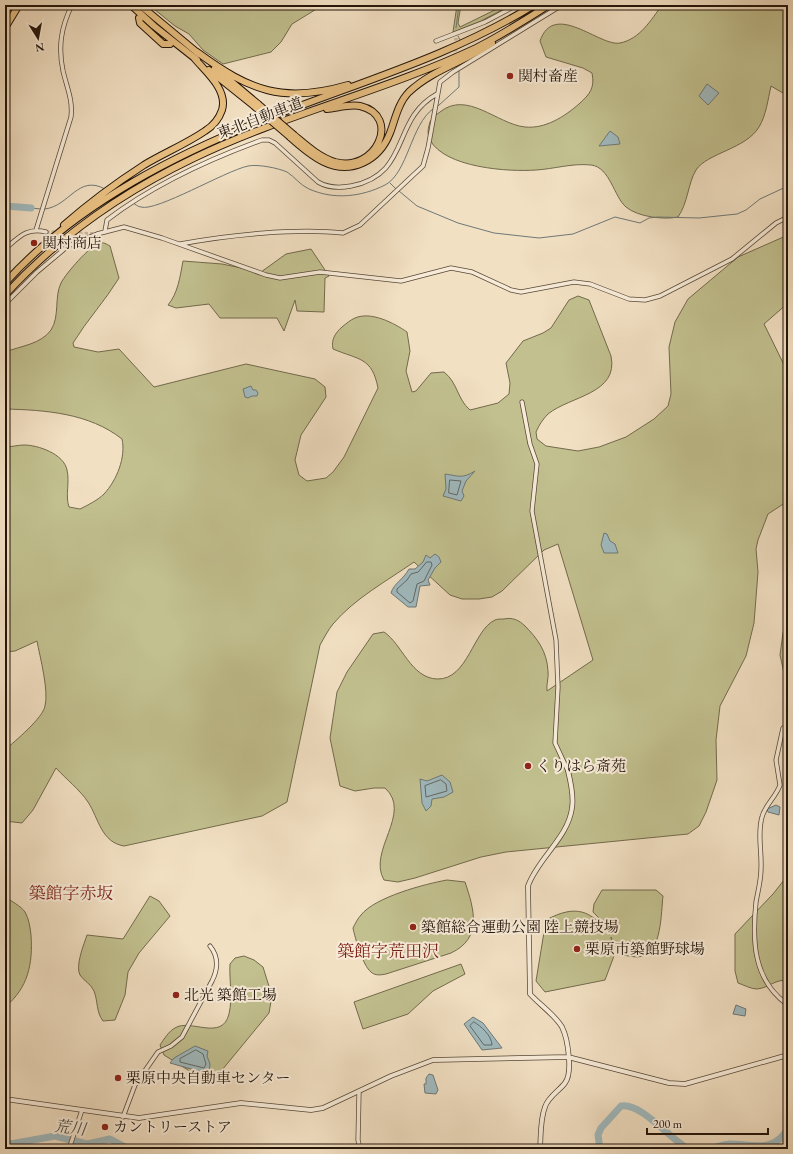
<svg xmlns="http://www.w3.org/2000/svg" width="793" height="1154" font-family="'EB Garamond','Noto Serif JP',serif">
	<rect width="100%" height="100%" fill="#f2e0c3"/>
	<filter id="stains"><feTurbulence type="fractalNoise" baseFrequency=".005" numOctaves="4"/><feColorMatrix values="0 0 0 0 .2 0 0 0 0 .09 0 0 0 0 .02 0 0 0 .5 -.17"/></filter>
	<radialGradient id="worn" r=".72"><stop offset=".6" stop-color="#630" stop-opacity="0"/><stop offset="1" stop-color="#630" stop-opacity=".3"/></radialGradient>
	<path fill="#c2c08f" stroke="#726a4c" d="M149,5H323L292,24L281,42L271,52L223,64L203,50L189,34L175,26Z
		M457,5H461L458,23L460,27L505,5H511L481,21L453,32Z
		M662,5H788V96L771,86C768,99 766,116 759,127C746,149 707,153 696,170C688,183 688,203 678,217C664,220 638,217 626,207C614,197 610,167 591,165C572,163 554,169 536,170C509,172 445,168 430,140C427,134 428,128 430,122C432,117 436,115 440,112C467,90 497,124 525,127C545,129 564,117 579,104C590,94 595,88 592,73L583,68L546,57L540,41C554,0 600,47 620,43C640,39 651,20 662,5Z
		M788,235V303L764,324L788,373V501L768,514L758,540L756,549L758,572L754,623L746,656L720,706L716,740L717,780L706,812L699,826L688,834L506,852L481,857L415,878L398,882L384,880C367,851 413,813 385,788H374L355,791L340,786L330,738L337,692L347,672L373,634L384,632C402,644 411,678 437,679C468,680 473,630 495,620C497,619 501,619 504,619C512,617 519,620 525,626C538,639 547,652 548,671C549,677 546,685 547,691L593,660L558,544L544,550L502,591L492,597L479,599H462L450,595L414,562C387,581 355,598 333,624C328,630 324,638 320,645L287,802L262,816L124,846C101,842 99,819 88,802C80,790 66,779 56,768L33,810L22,823L5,821V750C15,741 43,718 45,706C49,691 40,657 37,641L15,651L5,652V447C11,447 18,445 24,445C38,445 64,454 67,470C70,483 65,495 69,507L80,509C88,505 98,500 104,494C117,480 126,457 122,439C89,413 45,410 5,409V352C21,346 41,344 51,330C60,316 54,297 61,283C66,273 90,246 99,243C104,242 106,244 110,246L119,278C105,301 87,320 73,343L74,347L98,352L119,349L154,387L246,364L315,379L325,387L326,397L301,435L295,460L299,475L307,481L326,478L333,472L344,457L378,388C372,357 359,360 333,349C331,340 335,333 342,327C346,324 350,320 355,318C371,311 394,323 407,332L410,351L406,371L412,392L416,391L431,373L444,372C458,383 457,399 470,410L498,403L509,394L510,383L506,363L523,341L543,333L551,328L569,300L578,296L589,300L611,356C619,394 570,396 548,414C543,419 539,425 536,432L537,439L546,446L578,451L599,447L626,437L654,419L668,406L671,394L669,347L675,322L688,299L738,257Z
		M311,249L329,276L325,278L324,312L297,311L295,300L284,331L277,318H220L209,304L176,308L168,305C178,293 180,277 183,261L222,264L261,272L286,254Z
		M788,609V691L780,655L783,633Z
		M788,875V981C776,978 769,988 757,989C751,989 744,985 738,983L735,971V934L773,894Z
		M447,880L465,882C474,909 483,938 451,953L386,974C381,975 375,976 371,972C363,966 355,938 353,928C355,924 358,918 361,915C375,897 425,884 447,880Z
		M602,890H656L663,896C661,912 662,952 642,956C637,958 629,956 623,955L615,946L611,937L614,956L605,980L545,992L536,981L546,920C576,904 591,910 610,935L604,923L593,912L594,904Z
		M150,896L159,901L170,916L139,953L128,972L125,995L115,1020L103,1021C96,1012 98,1001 94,991C91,984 83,980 80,975C75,966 84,944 87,935L123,939Z
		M5,897C11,901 21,906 25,912C29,919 30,927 31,935C33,964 28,988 5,1007Z
		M244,956L254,960L263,967L272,996L269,1013L213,1081L207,1082L164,1055L160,1045C164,1039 169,1031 175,1028C190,1018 222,1042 229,1014C233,997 229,980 230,964L235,958Z
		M461,964L465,974L433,991L408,1014L363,1029L354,1002Z"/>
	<path fill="#a0babf" stroke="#6e7877" d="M707,84L719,93L708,105L699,96Z
		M610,131L618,137L620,144L599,146Z
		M251,386L253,390H256L258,393L257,396H252L248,398L245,397L243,389Z
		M475,471L466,481L462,491L464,496L461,501L443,496L446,489L445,474C459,476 462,479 475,471Z
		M604,533L607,534L610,541L615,544L618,553H604L601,545Z
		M435,554L439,557L441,562L435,568L428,580L430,585L420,586L416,607H408L391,593C394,583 403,580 409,569H415L423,562L426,555L430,558Z
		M442,775L450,782L453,792L444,797L432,799L431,806L426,811L422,803L420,779L427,781Z
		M776,805L780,807L779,815L768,812L767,809Z
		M736,1005L746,1009L745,1016L733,1014Z
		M473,1017L483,1023L502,1048L482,1050L464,1024Z
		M195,1046L208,1051L207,1056L210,1064L209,1074L170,1063L174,1058Z
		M429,1074L433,1075L438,1090L436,1094L425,1093L424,1084H426V1078Z"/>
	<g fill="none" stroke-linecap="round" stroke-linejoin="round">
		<path stroke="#626864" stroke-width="1" d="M450,480L461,481L457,495L449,493Z
			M427,562H431L432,565L424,581L417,584L413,601L410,603L397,592V589L407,580L411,574L418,572Z
			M441,780L446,784L447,791L426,797L425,786Z
			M474,1022C481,1026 492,1036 492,1045H484L470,1026Z
			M196,1050L203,1054L206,1064L204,1068L180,1062V1059Z"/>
		<path stroke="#6e7877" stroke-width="1" d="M456,28L459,5
			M458,36L460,40
			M438,106L459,87V71
			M390,183L396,189
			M399,191L417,206L458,223L494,233L539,238L573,234L615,217L640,223L649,218L658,217L699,218L737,214L746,210L760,199L788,186
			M133,203C135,204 138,207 141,207C156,212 225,171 248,166C258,164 278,168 287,172C295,177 300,185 309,189C334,200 361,197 385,185C408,173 411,124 433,109
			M31,208L41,209
			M45,209C70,206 78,174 105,189"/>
		<path stroke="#a0babf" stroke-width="7" d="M5,206L31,208
			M5,1145L55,1136L87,1144L110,1139L129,1149
			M600,1149L598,1135L601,1128L621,1106C641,1102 671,1140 688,1149
			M708,1149C716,1148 722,1144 730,1144C753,1144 774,1154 788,1128"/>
		<path stroke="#c9b79e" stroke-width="3.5" stroke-dasharray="3.5 2" stroke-linecap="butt" d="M455,57L456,38
			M46,232L97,234"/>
		<defs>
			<path id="minor" d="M436,41L485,22L517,5
				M36,230L71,117C73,100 67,88 63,71C58,47 61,27 72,5
				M105,231L107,220C153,185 207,160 262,140H269L275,143L318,182C328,188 340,188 351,186C412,174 390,120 437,94
				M180,244C228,235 295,228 343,233L360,225L423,166L428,148L440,82L453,72L562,5
				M5,249C19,237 27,227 46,232
				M5,304L37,272L68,246L97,234L124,227L162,238L266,275L280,278L320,272L401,281L451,268L472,272L511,290L521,292L574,282L590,284L629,299L645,300L660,296L732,259L776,223L788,217
				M522,402L530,444L537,464L532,511L556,640L558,687L555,743L568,771
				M783,728L776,760L780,785C776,797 765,805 762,817C757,834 762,851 761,869C761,880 758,891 756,902C752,941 753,980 788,1005
				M359,1093L358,1140L360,1149
				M123,1117L135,1085L158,1052L171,1046L182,1037L212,981C218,969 219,957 210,946
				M69,1149L82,1110"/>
			<path id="tertiary" d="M5,1099L139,1118L241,1103L311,1110L323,1108L391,1076L433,1060L568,1057L669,1083L685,1084L788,1055
				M540,1149C541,1135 540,1120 545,1107C548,1097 559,1091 565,1083C573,1073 568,1039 562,1027C555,1015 540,1005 530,994L528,886C538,858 568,838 572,808C574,796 571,783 568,771"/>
			<path id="trunk" d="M5,17L10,5"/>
			<path id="motorway" d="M131,5L154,26L197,60
				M140,5L199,54
				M139,18L140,23L163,44H170
				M5,28L19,5
				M197,52C250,91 283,104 348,85
				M215,68L258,104
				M209,70L254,106
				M294,135C306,145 319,157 335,162C376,173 402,116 360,106C350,104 337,108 327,109
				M290,137C300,146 311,156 324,162C351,175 379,161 390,133C395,120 398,103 409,92C432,70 466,61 492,43
				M64,225C89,203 116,183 144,165C164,153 186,144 205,131C213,126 219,119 222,110C228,90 206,72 195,59
				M5,283C77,203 181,151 281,113C367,80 455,54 534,5
				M5,295C58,237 123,192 194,158C285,114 385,91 476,48C502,35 525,20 549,5"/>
		</defs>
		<use href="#minor" stroke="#574838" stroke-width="5"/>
		<use href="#tertiary" stroke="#574838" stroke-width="5.5"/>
		<use href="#trunk" stroke="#23150a" stroke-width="7"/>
		<use href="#motorway" stroke="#23150a" stroke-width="8"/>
		<use href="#minor" stroke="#f7ebd8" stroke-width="3.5"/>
		<use href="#tertiary" stroke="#f7ebd8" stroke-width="4"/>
		<use href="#trunk" stroke="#e9c082" stroke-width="5.5"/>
		<use href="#motorway" stroke="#e9c082" stroke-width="6"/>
		<defs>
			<path id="motorway-bridge" d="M258,104L294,135
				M254,106L290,137"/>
		</defs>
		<use href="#motorway-bridge" stroke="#23150a" stroke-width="8" stroke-linecap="butt"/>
		<use href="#motorway-bridge" stroke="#e9c082" stroke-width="6"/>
	</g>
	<g fill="#8f2418" stroke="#f7ebd8" stroke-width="1.5">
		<circle cx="510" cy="76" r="4"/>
		<circle cx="34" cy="243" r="4"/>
		<circle cx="528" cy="766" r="4"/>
		<circle cx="413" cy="927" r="4"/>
		<circle cx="577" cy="949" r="4"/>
		<circle cx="176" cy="995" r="4"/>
		<circle cx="118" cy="1078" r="4"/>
		<circle cx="105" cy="1127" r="4"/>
	</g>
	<g text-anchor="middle" stroke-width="4" stroke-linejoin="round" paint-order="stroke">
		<g font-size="15" fill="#23150a" stroke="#f7ebd8" text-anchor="start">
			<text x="518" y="81">関村畜産</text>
			<text x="42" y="248">関村商店</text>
			<text x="536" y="771">くりはら斎苑</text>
			<text x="421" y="932">築館総合運動公園 陸上競技場</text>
			<text x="585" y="954">栗原市築館野球場</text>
			<text x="184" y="1000">北光 築館工場</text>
			<text x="126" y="1083">栗原中央自動車センター</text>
			<text x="113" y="1132">カントリーストア</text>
		</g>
		<g font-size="15" fill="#23150a" stroke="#f7ebd8">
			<text transform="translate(260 118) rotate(-21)" y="5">東北自動車道</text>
		</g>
		<g font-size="16" font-style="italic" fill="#4f4f49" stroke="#f7ebd8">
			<text transform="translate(70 1127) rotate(7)" y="6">荒川</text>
		</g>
		<g font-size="17" fill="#7a1f14" stroke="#f7ebd8">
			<text x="71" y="899">築館字赤坂</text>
			<text x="388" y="957">築館字荒田沢</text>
		</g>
	</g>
	<rect width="793" height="1154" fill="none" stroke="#f2e0c3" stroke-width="20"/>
	<rect x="6" y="6" width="781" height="1142" fill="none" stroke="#23150a" stroke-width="2"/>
	<rect x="10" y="10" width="773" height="1134" fill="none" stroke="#23150a"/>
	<g transform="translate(38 38) rotate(169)" stroke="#f7ebd8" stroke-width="3" paint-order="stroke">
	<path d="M0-3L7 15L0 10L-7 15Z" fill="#23150a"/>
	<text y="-6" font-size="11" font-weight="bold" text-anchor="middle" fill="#23150a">N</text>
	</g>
	<path d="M647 1128v6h121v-6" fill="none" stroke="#23150a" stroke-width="2"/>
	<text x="653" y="1128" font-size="12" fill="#23150a" stroke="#f7ebd8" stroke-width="3" paint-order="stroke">200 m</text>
	<rect width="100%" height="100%" filter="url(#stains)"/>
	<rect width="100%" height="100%" fill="url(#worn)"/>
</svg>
